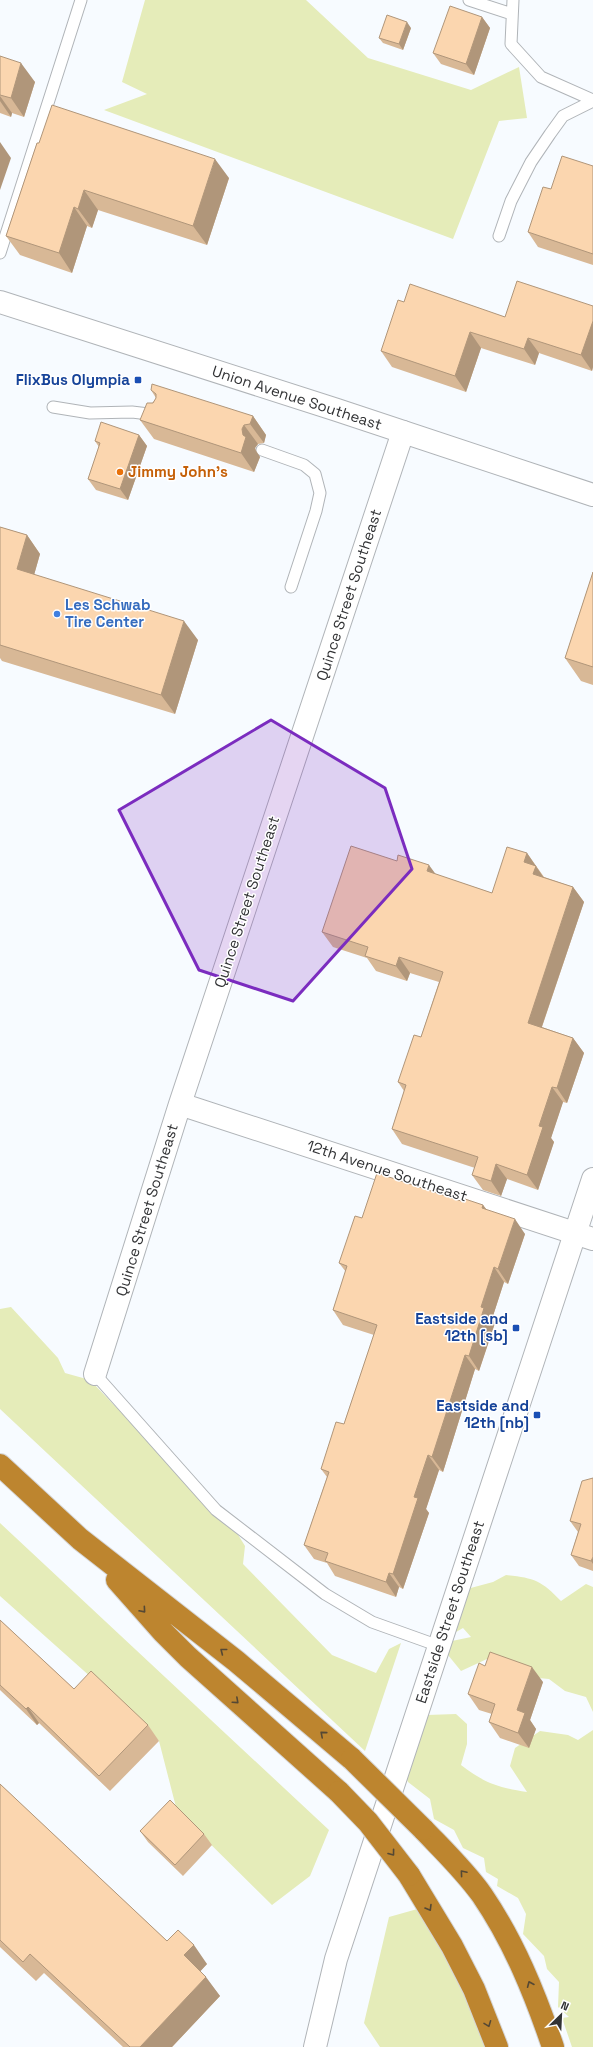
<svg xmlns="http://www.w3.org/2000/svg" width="593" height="2047" font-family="'Space Grotesk',sans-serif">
	<rect width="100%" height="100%" fill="#f7fbff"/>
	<path fill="#e5ecb9" d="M145,0H306L368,58L471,90L519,67L527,118L499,121L453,239L104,110L147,94L122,82Z
		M11,1307L58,1358L65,1373L90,1380L237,1533L245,1546L243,1564L332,1655L376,1673L389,1649L401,1643L365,1751L0,1409V1309Z
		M0,1523L329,1830L310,1876L272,1905L177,1811L159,1741L102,1687L0,1596Z
		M506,1575C534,1578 541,1580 561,1601L586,1584L593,1587V1712L586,1697L565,1691L549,1679L497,1674L487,1659L461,1671L448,1655L452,1641L471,1637L463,1628L449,1636L467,1589L493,1582Z
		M456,1714L467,1724V1744L461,1765C486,1784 497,1787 527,1792L510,1766L515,1748L540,1731L568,1735L578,1740L593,1730V2047H572L562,2018L569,2017L558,2007L559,1982L547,1969L544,1956L523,1934L526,1914L518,1898L497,1886L498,1879L486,1872L484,1858L463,1848L454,1830L434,1819L430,1799L408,1782L397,1759L427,1715Z
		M428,1906L496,2047H380L364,2023L389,1917Z"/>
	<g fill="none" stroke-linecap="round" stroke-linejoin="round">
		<defs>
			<path id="lane" d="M469,0L512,14
				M513,0L511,44L541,77L593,100
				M499,236L511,201L531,162L550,134L563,116L593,101
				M0,253L81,0
				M53,407L90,413L132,412L157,415
				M262,450L304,465L315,474L320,493L316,511L291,587
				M95,1374L216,1510L325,1594L372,1622L439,1646"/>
			<path id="street" d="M180,1104L593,1239
				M95,1374L180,1104L403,432"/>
			<path id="secondary" d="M0,302L337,410L593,495
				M315,2047L336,1959L593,1179"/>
			<path id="highway" d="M0,1465L80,1539L236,1661L352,1759
				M117,1580L163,1632L188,1657L339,1792
				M423,1829C443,1850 465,1871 482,1895C514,1942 535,1994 553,2047
				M409,1875L452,1946L474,1989L497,2047"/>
		</defs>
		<use href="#lane" stroke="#b0b4b8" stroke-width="13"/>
		<use href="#street" stroke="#b0b4b8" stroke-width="24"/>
		<use href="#secondary" stroke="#b0b4b8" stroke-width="24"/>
		<use href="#highway" stroke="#d6d6d7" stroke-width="24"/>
		<use href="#lane" stroke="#fff" stroke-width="11"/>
		<use href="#street" stroke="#fff" stroke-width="22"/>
		<use href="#secondary" stroke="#fff" stroke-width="22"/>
		<use href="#highway" stroke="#bd852f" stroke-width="22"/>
		<defs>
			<path id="highway-bridge" d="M352,1759L423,1829
				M339,1792L368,1822L409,1875"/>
		</defs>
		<use href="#highway-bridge" stroke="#d6d6d7" stroke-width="24" stroke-linecap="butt"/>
		<use href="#highway-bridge" stroke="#bd852f" stroke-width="22"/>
	</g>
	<path fill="#d8b896" d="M482,17L490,28L474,75L441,64L433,53Z
		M411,28L403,50L383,43L379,38Z
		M0,56L35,82L24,117L12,113L11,117L0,113Z
		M37,143L229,178L207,245L98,210L92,228L87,226L72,273L20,255L6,236Z
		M593,166V265L538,247L528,232L551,189Z
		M404,302L505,317L593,306V367L592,371L539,353L535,365L481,348L466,392L392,367L381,351Z
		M151,390L253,416L266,435L264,443L258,444L255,448L256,451L260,457L254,472L154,439L140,420L156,398Z
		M139,435L147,446L128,500L96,490L88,479L99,447L95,441Z
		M0,527L27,535L40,554L34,575L198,640L175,714L2,661L0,658Z
		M593,572V685L581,681L565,658Z
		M527,853L544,877L573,887L584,902L542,1027L573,1038L584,1053L567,1103L563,1102L551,1138L554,1142L538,1190L507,1179L501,1196L483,1190L472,1175L475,1168L402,1144L392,1129L404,1091L398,1082L421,1037L439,982L410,973L407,981L376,971L367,958L333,947L322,932L435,874L492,893Z
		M464,1202L483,1205L487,1210L525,1234L508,1284L504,1282L492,1319L495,1323L479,1371L475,1369L443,1472L439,1470L426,1509L429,1513L403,1589L399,1587L396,1597L335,1576L327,1563L314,1559L304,1545L327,1477L321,1469L344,1424L374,1335L343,1325L333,1310L346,1272L339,1263L362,1218Z
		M593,1478V1571L579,1566L571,1555L578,1532L570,1521Z
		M0,1620L74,1689L148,1725L159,1741L110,1791L39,1723L37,1725L0,1690Z
		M485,1666L543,1682L530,1720L536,1729L529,1748L500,1738L489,1722L492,1714L479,1710L468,1694Z
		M0,1784L167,1941L207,1964L200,1971L220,1996L172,2047H123L44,1973L36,1981L0,1947Z
		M140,1831L204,1834L212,1845L183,1876L148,1842Z"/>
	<path fill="#b0967a" d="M482,17L490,28L474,75L466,64Z
		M407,22L411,28L403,50L399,44Z
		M21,63L35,82L24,117L11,98Z
		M0,96L12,113L11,117L0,101Z
		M0,142L11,158L0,190Z
		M215,159L229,178L207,245L193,226Z
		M84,190L98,210L92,228L78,209Z
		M74,207L87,226L72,273L59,253Z
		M593,321V367L592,371L581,355Z
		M470,332L481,348L466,392L455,376Z
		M528,338L539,353L535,365L524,349Z
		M253,416L266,435L264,443L250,424Z
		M244,425L258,444L255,448L256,451L260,457L254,472L241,453L243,435L242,429Z
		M139,435L147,446L128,500L120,489Z
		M27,535L40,554L30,589L17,569Z
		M184,621L198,640L175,714L161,695Z
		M527,853L546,881L544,889L524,862Z
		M429,865L440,880L427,871Z
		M573,887L584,902L538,1038L528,1023Z
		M399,957L410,973L407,981L396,966Z
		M573,1038L584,1053L567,1103L557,1088Z
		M552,1087L563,1102L551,1138L554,1142L538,1190L527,1175L539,1126Z
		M496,1164L507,1179L501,1196L491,1181Z
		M483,1205L494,1220L482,1208Z
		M515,1219L525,1234L508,1284L498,1269Z
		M494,1267L504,1282L492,1319L495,1323L479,1371L469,1356L481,1307Z
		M465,1355L475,1369L443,1472L432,1457Z
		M428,1455L439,1470L426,1509L429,1513L403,1589L393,1574L414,1497Z
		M593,1557V1564L591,1561Z
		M389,1573L399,1587L396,1597L386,1582Z
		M532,1667L543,1682L530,1720L536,1729L529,1748L518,1733L517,1710Z
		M28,1707L39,1723L37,1725L26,1709Z
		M194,1945L207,1964L197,1975L184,1955Z
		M206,1977L220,1996L172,2047H140Z"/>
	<path fill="#fbd6af" stroke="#b0967a" d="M450,6L482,17L466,64L433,53Z
		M387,15L407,22L399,44L379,38Z
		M0,56L21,63L11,98L0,95Z
		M52,105L215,159L193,226L84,190L78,209L74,207L59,253L6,236L37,143H39Z
		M562,156L593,166V254L528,232L543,187L551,189Z
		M517,281L593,306V321L581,355L528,338L524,349L470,332L455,376L381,351L398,300L404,302L410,284L505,317Z
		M152,384L253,416L250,424L244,425L242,429L243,435L246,437L241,453L140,420L147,403H153L156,398V394L151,390Z
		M101,422L139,435L120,489L88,479L100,443L95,441Z
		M0,527L27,535L17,569L184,621L161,695L0,645Z
		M593,572V667L565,658Z
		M351,846L397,861L398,855L429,865L427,871L492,893L507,847L527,853L524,862L536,866L533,874L573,887L528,1023L573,1038L557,1088L552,1087L539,1126L543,1127L527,1175L496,1164L491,1181L472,1175L478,1157L392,1129L406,1085L398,1082L414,1035L421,1037L443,972L399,957L396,966L365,956L368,947L322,932Z
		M377,1173L464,1202L465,1199L483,1205L482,1208L515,1219L498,1269L494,1267L481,1307L484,1308L469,1356L465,1355L432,1457L428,1455L414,1497L418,1498L393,1574L389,1573L386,1582L325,1561L328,1553L304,1545L329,1472L321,1469L336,1422L344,1424L377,1325L333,1310L347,1266L339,1263L355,1216L362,1218Z
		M593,1478V1557L591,1561L571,1555L581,1524L570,1521L582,1481Z
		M0,1620L74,1689L91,1671L148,1725L99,1776L28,1707L26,1709L0,1685Z
		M490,1652L532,1667L517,1710L525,1713L518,1733L489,1722L495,1704L468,1694L479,1663L485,1666Z
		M0,1784L167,1941L178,1930L194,1945L184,1955L206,1977L140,2047H130L30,1954L23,1962L0,1940Z
		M170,1800L204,1834L175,1865L140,1831Z"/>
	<defs><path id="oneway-chevron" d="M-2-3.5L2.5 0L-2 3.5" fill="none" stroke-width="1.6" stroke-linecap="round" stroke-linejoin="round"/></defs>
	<g stroke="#554834">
		<use href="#oneway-chevron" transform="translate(143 1610) rotate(49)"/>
		<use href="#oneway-chevron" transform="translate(223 1651) rotate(-142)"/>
		<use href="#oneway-chevron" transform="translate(236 1701) rotate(42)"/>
		<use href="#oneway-chevron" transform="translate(323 1734) rotate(-139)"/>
		<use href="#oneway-chevron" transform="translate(392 1853) rotate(53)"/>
		<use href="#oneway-chevron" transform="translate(463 1873) rotate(-130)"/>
		<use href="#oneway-chevron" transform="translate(429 1908) rotate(59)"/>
		<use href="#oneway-chevron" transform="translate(530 1984) rotate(-113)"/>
		<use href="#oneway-chevron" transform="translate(488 2024) rotate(69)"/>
	</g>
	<path fill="#7b2cbf" fill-opacity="0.2" stroke="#7b2cbf" stroke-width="3" stroke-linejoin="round" d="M271,720L385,788L412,869L293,1001L199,970L119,810Z"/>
	<g fill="#1a4fb4" stroke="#fff" stroke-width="1.5">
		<rect x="134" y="376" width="8" height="8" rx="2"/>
		<rect x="512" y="1324" width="8" height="8" rx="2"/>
		<rect x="533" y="1411" width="8" height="8" rx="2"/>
	</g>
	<circle fill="#e8710a" stroke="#fff" stroke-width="1.5" cx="120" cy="472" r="4"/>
	<circle fill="#3f7fe0" stroke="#fff" stroke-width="1.5" cx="57" cy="614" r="4"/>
	<g text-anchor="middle" stroke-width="3" stroke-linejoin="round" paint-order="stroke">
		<g font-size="15" font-weight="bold" fill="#164399" stroke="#fff" text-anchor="end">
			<text x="130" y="385">FlixBus Olympia</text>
			<text x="508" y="1324">Eastside and<tspan x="508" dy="17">12th [sb]</tspan></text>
			<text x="529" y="1411">Eastside and<tspan x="529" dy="17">12th [nb]</tspan></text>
		</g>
		<g font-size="15" fill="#323335" stroke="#fff">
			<text transform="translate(297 398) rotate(18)" y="5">Union Avenue Southeast</text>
			<text transform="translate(349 595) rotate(-72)" y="5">Quince Street Southeast</text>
			<text transform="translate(247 902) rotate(-72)" y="5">Quince Street Southeast</text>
			<text transform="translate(387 1171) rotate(18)" y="5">12th Avenue Southeast</text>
			<text transform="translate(147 1210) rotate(-73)" y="5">Quince Street Southeast</text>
			<text transform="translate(450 1612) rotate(-72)" y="5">Eastside Street Southeast</text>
		</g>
		<g font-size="15" font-weight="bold" fill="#c56008" stroke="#fff" text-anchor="start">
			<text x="128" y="477">Jimmy John's</text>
		</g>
		<g font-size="15" font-weight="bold" fill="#366cbe" stroke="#fff" text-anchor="start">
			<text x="65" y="610">Les Schwab<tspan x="65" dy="17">Tire Center</tspan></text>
		</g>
	</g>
	<g transform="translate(561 2015) rotate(24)" stroke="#ffffff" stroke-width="3" paint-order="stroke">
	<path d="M0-3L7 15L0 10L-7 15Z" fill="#323335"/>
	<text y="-6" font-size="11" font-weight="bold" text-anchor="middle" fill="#323335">N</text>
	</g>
</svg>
